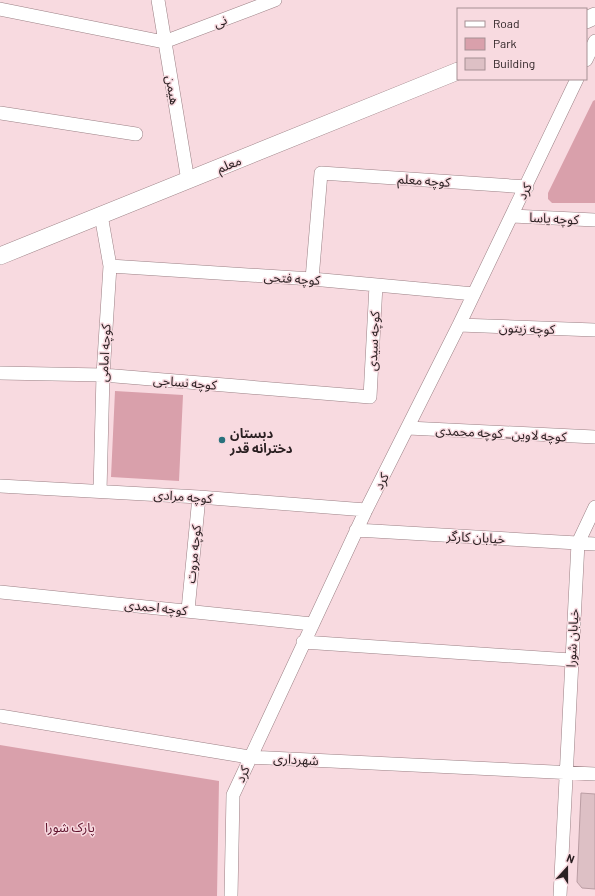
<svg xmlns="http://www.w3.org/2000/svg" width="595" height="896" font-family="Barlow,'Noto Sans Arabic',sans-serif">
	<rect width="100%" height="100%" fill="#f8dae0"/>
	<path fill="#d9a0ab" d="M595,100V203H552L548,199V193L593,101Z
		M115,391L183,395L179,481L111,477Z
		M0,745L219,781L217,896H0Z"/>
	<path fill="#ddc0c5" stroke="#ba9da3" d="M581,793L595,794V889L582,888L577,882Z"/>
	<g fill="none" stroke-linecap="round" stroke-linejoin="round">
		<defs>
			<path id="minor" d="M158,0L188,181
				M0,9L164,42L275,0
				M586,60L595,41
				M0,113L136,134
				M512,216L595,220
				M110,266L312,279L474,294
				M312,279L321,173L527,187
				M459,325L595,330
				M0,373L103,375L370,397L376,285
				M408,428L595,437
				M0,486L199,497L366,510
				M100,491L103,375L110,266L101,215
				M356,530L595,544
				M0,592L312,624
				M188,610L199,497
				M303,642L571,660
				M0,716L249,757L595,774
				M231,896L233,795L366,510L459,325L577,79
				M560,896L578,543L595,507"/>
			<path id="tertiary" d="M586,20L595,16
				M0,256L458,71"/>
		</defs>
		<use href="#minor" stroke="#9b8085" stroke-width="14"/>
		<use href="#tertiary" stroke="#9b8085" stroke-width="18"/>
		<use href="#minor" stroke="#fff" stroke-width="13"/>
		<use href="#tertiary" stroke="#fff" stroke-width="17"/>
	</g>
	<circle fill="#29717c" stroke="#f8dae0" stroke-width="1.5" cx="222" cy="440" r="4"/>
	<g text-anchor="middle" stroke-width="3" stroke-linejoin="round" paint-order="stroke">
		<g font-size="13" fill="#2b2022" stroke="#f8dae0">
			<text transform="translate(220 21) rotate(-21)" y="5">نی</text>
			<text transform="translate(173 90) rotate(81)" y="5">هیمن</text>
			<text transform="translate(229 164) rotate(-22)" y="5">معلم</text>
			<text transform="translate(424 180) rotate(4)" y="5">کوچه معلم</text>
			<text transform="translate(524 191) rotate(-64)" y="5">کرد</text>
			<text transform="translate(554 218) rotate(3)" y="5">کوچه یاسا</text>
			<text transform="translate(292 278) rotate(4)" y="5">کوچه فتحی</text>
			<text transform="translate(527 328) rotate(2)" y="5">کوچه زیتون</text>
			<text transform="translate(373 341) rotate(-87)" y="5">کوچه سیدی</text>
			<text transform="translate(104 353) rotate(-87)" y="5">کوچه امامی</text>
			<text transform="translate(185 382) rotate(5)" y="5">کوچه نساجی</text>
			<text transform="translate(501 433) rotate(3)" y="5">کوچه لاوین_ کوچه محمدی</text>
			<text transform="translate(381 481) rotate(-63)" y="5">کرد</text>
			<text transform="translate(183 496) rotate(4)" y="5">کوچه مرادی</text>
			<text transform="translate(476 537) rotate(3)" y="5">خیابان کارگر</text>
			<text transform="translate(193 554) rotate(-84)" y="5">کوچه مروت</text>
			<text transform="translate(156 607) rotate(6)" y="5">کوچه احمدی</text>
			<text transform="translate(572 638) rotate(-87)" y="5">خیابان شورا</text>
			<text transform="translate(296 759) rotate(3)" y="5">شهرداری</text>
			<text transform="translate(242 774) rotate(-67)" y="5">کرد</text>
		</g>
		<g font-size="13" font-weight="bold" fill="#2b2022" stroke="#f8dae0" text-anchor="start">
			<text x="230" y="438">دبستان<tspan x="230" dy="15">دخترانه قدر</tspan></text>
		</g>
		<g font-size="13" fill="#5e122c" stroke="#f8dae0">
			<text x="70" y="832">پارک شورا</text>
		</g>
	</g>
	<rect x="457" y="8" width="130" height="72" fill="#f8dae0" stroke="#a69094"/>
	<rect x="465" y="21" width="20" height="6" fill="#ffffff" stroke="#a69094"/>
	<text x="493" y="28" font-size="12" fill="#2b2022">Road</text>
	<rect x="465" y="38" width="20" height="12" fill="#d9a0ab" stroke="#a69094"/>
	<text x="493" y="48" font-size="12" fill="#2b2022">Park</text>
	<rect x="465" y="58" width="20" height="12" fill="#ddc0c5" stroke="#a69094"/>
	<text x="493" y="68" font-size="12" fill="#2b2022">Building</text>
	<g transform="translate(567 868) rotate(21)" stroke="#f8dae0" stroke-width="3" paint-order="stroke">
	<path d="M0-3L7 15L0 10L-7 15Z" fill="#2b2022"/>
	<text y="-6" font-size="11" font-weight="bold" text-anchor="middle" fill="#2b2022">N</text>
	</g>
</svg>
